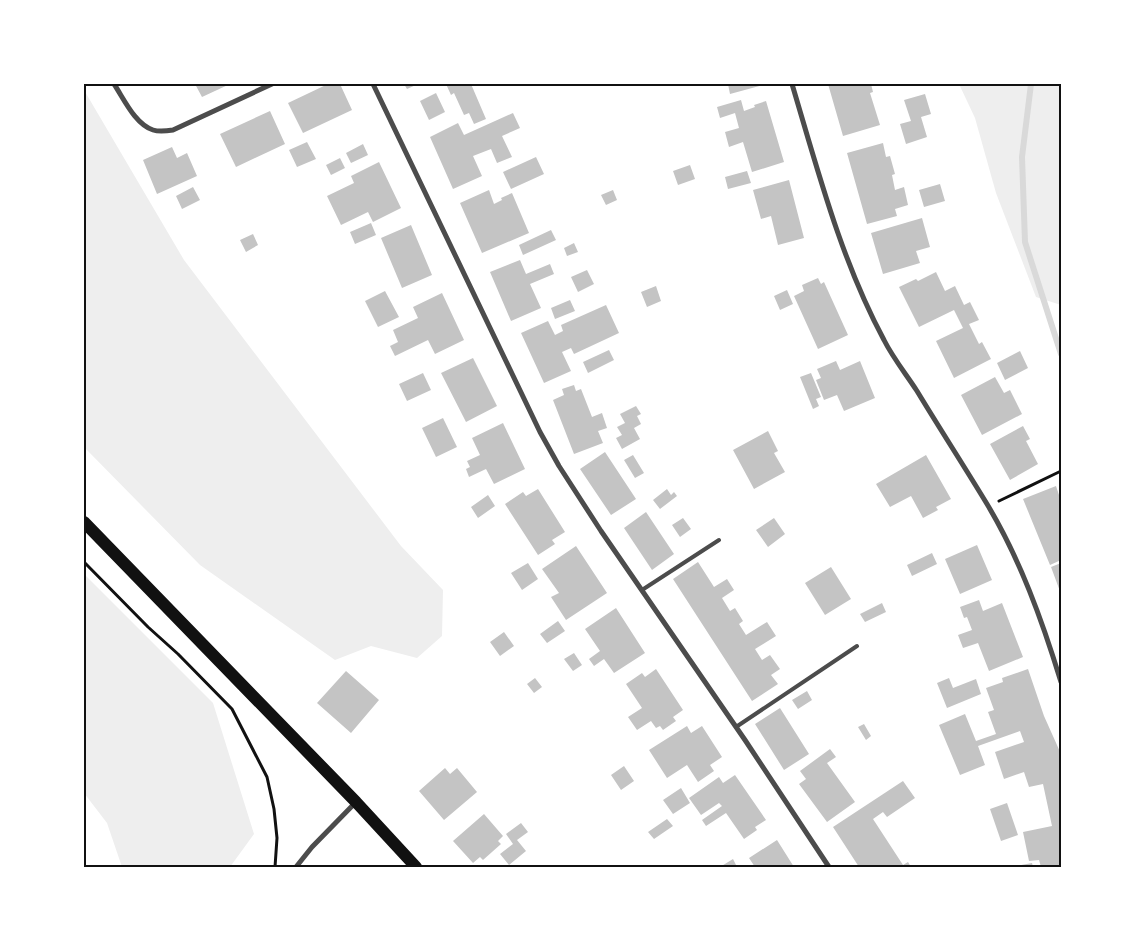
<svg xmlns="http://www.w3.org/2000/svg" width="1145" height="951" font-family="Lora,serif">
	<rect width="100%" height="100%" fill="#fff"/>
	<path fill="#eee" d="M959,84H1061V305L1036,297L996,193L975,118Z
		M84,90L184,260L401,546L443,590L442,636L417,658L371,646L335,660L200,565L84,447Z
		M84,574L213,703L254,834L230,867H122L107,823L84,793Z"/>
	<g fill="none" stroke-linecap="round" stroke-linejoin="round">
		<path stroke="#d9d9d9" stroke-width="6" d="M1031,84L1022,157L1025,242L1061,354"/>
	</g>
	<path fill="#c4c4c4" d="M195,84H230L202,97Z
		M328,84H340L352,110L303,133L288,103Z
		M404,84H418L407,89Z
		M446,84H471L486,119L474,124L469,113L464,115L454,93L451,95Z
		M728,84H767L730,94Z
		M828,84H871L873,92L870,93L880,125L843,136Z
		M436,93L445,112L429,120L420,101Z
		M925,94L931,114L921,117L927,137L906,144L900,124L911,121L904,100Z
		M741,100L744,111L755,107L754,105L766,101L784,162L752,172L743,142L729,147L725,132L739,128L735,113L720,118L717,107Z
		M270,111L285,144L236,167L220,134Z
		M513,113L520,128L502,136L512,157L497,163L491,149L473,156L482,176L453,189L430,137L458,123L464,135Z
		M307,142L316,159L297,167L289,150Z
		M883,143L886,157L890,156L895,174L892,175L895,190L904,187L908,205L895,209L897,216L867,224L847,153Z
		M363,144L368,155L351,163L346,153Z
		M172,147L177,158L187,153L197,176L157,194L143,160Z
		M536,157L544,174L511,189L503,172Z
		M340,158L345,168L331,175L326,165Z
		M379,162L401,208L373,222L368,212L341,225L327,196L354,183L351,176Z
		M690,165L695,179L678,185L673,171Z
		M747,171L751,183L728,189L725,177Z
		M789,180L804,238L778,245L771,216L761,219L753,190Z
		M940,184L945,201L924,207L919,190Z
		M193,187L200,200L182,209L176,196Z
		M489,190L494,204L502,200L501,198L512,193L529,233L482,253L460,203Z
		M613,190L617,200L606,205L601,195Z
		M922,218L930,247L916,251L920,263L883,274L871,233Z
		M371,223L376,235L355,244L350,232Z
		M411,225L432,275L402,288L381,238Z
		M551,230L556,240L523,255L519,245Z
		M253,234L258,245L246,252L240,240Z
		M574,243L578,252L567,256L564,248Z
		M520,260L526,274L550,264L554,274L530,284L541,308L511,321L490,272Z
		M587,270L594,284L578,292L571,277Z
		M936,272L945,291L955,286L964,305L970,302L979,320L969,324L979,344L982,342L991,359L954,378L936,341L963,328L954,310L919,327L899,287L916,279L918,281Z
		M818,278L821,284L824,282L848,335L818,349L794,296L804,291L802,285Z
		M656,286L661,301L647,307L641,292Z
		M787,290L793,304L780,310L774,296Z
		M385,291L399,317L378,327L365,301Z
		M442,293L464,340L435,354L428,340L395,356L390,346L398,342L393,330L418,318L413,307Z
		M570,300L575,311L555,319L551,308Z
		M606,305L619,333L574,354L571,348L562,352L571,371L544,383L521,333L548,321L555,335L563,331L561,325Z
		M609,350L614,360L588,373L583,362Z
		M1020,351L1028,368L1005,380L997,363Z
		M473,358L497,406L466,422L441,373Z
		M836,361L840,370L860,361L875,398L844,411L837,395L824,400L816,380L821,378L817,369Z
		M423,373L431,390L407,401L399,384Z
		M811,373L821,397L816,399L819,406L813,409L800,377Z
		M995,377L1004,393L1010,390L1022,414L982,435L961,395Z
		M574,385L576,391L581,389L592,417L602,413L607,428L598,431L603,443L574,454L553,400L564,395L562,389Z
		M636,406L641,414L637,416L641,424L634,428L640,439L622,449L616,438L622,435L617,427L625,423L620,414Z
		M443,418L457,447L436,457L422,428Z
		M503,423L525,469L494,484L486,469L469,477L466,469L470,467L467,461L480,455L472,438Z
		M1023,426L1030,439L1026,441L1038,464L1010,480L990,444Z
		M768,431L778,451L774,453L785,472L754,489L733,450Z
		M605,452L636,499L611,515L580,469Z
		M633,455L644,473L635,478L624,460Z
		M926,455L951,499L936,507L938,510L923,518L911,496L890,507L876,484Z
		M1056,486L1061,501V560L1050,565L1023,499Z
		M538,489L565,532L552,540L555,544L538,555L505,504L523,492L526,496Z
		M667,489L671,495L674,492L677,496L660,509L653,500Z
		M488,495L495,506L478,518L471,507Z
		M646,512L674,554L652,570L624,528Z
		M683,518L691,529L680,537L672,525Z
		M774,518L785,534L768,547L756,530Z
		M977,545L992,580L960,594L945,559Z
		M576,546L607,593L566,620L551,597L559,593L542,569Z
		M932,553L937,564L912,576L907,565Z
		M698,562L714,587L727,579L734,590L722,598L730,611L735,608L743,621L739,624L746,635L767,622L776,636L755,649L762,660L770,655L780,669L771,675L778,684L752,701L673,579Z
		M528,563L538,579L522,590L511,573Z
		M1061,563V594L1051,567Z
		M831,567L851,599L825,615L805,583Z
		M979,600L983,611L1002,603L1023,657L989,671L978,643L963,648L958,635L972,630L967,617L964,618L960,607Z
		M882,603L886,612L865,622L860,614Z
		M616,608L645,653L614,673L604,659L594,666L589,659L600,651L585,629Z
		M558,621L565,631L547,643L540,634Z
		M504,632L514,646L500,656L490,642Z
		M574,653L582,665L573,671L564,659Z
		M656,669L683,710L673,717L676,721L663,730L660,726L656,728L651,721L637,730L628,717L642,708L626,684L642,673L645,677Z
		M1028,669L1044,716L1061,754V867H1041L1039,860L1029,861L1023,832L1052,826L1043,784L1029,787L1024,772L1004,779L995,752L1024,742L1020,731L978,746L985,765L960,775L939,725L965,714L976,741L996,734L988,712L994,710L986,688L1003,682L1002,678Z
		M346,671L379,700L351,733L317,703Z
		M535,678L542,687L534,693L527,684Z
		M949,678L953,688L976,679L981,694L947,708L937,683Z
		M807,691L812,700L798,709L792,700Z
		M780,708L809,754L784,770L755,724Z
		M864,724L871,736L866,740L858,727Z
		M687,726L691,733L702,726L722,757L710,765L714,771L698,782L687,765L667,778L649,750Z
		M830,749L836,757L827,763L855,802L827,822L799,784L806,779L800,771Z
		M624,766L634,781L621,790L611,775Z
		M445,768L450,774L457,768L477,792L444,820L419,791Z
		M735,775L766,820L755,827L757,830L744,839L726,813L706,826L702,820L722,806L719,803L701,815L689,798L719,777L723,783Z
		M903,781L915,798L887,817L883,812L873,819L903,865L908,862L911,867H859L833,827Z
		M681,788L690,803L673,814L663,800Z
		M1007,803L1018,835L1001,841L990,809Z
		M484,814L503,836L498,841L501,844L483,860L480,857L473,863L453,841Z
		M667,819L673,826L654,839L648,832Z
		M521,823L528,832L517,840L526,851L509,865L500,854L513,844L506,834Z
		M777,840L794,867H755L749,858Z
		M733,859L737,867H720Z
		M1032,863L1033,867H1016V866Z"/>
	<g fill="none" stroke-linecap="round" stroke-linejoin="round">
		<path stroke="#111" stroke-width="3" d="M999,501L1061,471
			M84,562L148,627L178,654L232,709L267,777L274,809L277,838L275,867"/>
		<path stroke="#4c4c4c" stroke-width="4" d="M642,590L719,540
			M736,727L857,646"/>
		<path stroke="#4c4c4c" stroke-width="5" d="M114,84C124,99 135,124 153,130C159,132 167,131 173,130L272,84
			M373,84L540,432L559,466L601,531L745,740L829,867
			M792,84C818,171 841,260 884,340C893,358 906,374 917,391C940,429 964,466 987,504C1020,559 1042,620 1061,682
			M296,867L312,847L356,802"/>
		<path stroke="#111" stroke-width="12" d="M84,522L356,802L416,867"/>
	</g>
	<rect width="1145" height="951" fill="none" stroke="#ffffff" stroke-width="170"/>
	<rect x="85" y="85" width="975" height="781" fill="none" stroke="#111" stroke-width="2"/>
</svg>
